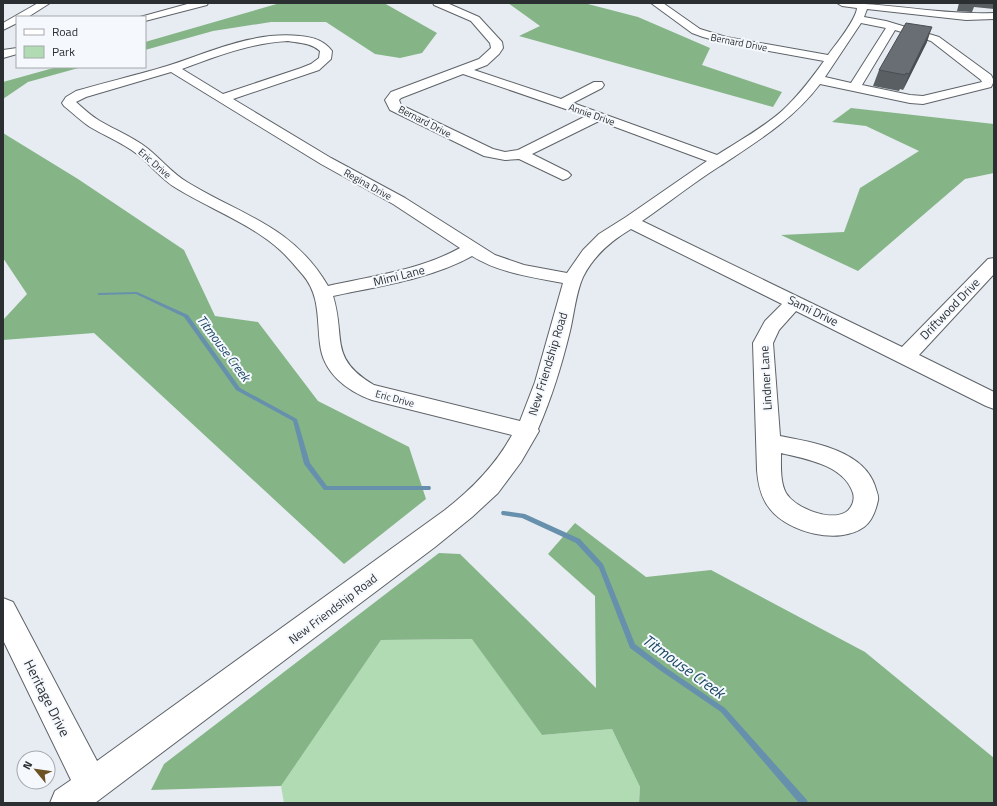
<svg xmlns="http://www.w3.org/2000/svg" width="997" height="806" font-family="'Titillium Web',sans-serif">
	<rect width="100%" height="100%" fill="#e6ecf2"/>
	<path fill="#b1dbb2" d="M473,639L542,735L612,729L640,787L639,803H284L281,786L381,640Z"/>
	<path fill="#85b587" d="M280,3H384L437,33L422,53L400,58L375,54L326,22H271L213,31L145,50V42Z
		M508,3H584L638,17L710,48L702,65L782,92L773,107L519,36L540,26Z
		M57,67H82L28,82L3,99V82Z
		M851,108L994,124V173L965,179L858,271L781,235L844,232L860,188L919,151L866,126L832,122Z
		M3,133L78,179L184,250L215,316L258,322L318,401L409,447L426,499L344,564L94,333L3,340V320L27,294L3,258Z
		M575,523L646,577L711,570L865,652L994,758V803H639L640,787L612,729L542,735L472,639L381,640L281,786L151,790L164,764L439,553L460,554L596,688L595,596L548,554Z"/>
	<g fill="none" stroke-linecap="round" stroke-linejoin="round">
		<path fill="#6790ad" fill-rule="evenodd" d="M137,292L188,315L240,388L297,419L310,463L327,486H430L431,488L430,490H324L304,464L293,421L236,390L184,317L136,294L99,295L97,294L99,293Z
			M502,511H504L525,514L580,539L603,564L635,644L665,667L725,708L807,800L808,803H799L721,712L661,671L630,648L599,568L576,543L522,518L502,515L501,513Z"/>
		<defs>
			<path id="minor" d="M38,3H50L28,17H17V23L3,30V23Z
				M191,3H208L207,5L145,21V17H140Z
				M433,3H447L479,17L502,42L503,48L499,54L487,65L474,70L561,99L594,82H602L604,85L602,88L573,103L717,155C739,141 763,128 783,110C799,95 811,79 824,61L725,43L703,37L692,33L651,3H663L700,29L726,37L828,55C836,44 856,20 857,8L842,6L837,3C890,3 941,15 994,13V19L966,20L867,9L864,17L886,21L939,37L991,75C994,80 994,82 991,87L923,104L910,103L820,84C793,120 756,142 720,166C693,183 668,203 642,221L902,347L988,259L994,258V274L919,355L994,392V409L986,406L796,311L779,330L773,343L780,436C812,442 863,450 875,486C876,491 879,495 878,500C876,510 872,521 864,527C839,545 789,533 770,509C761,498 758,484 757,470L753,343L765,321L782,304L631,229C611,241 594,255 583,277C576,292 574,314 570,331C562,364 552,397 538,429L539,431L521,462L498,493L472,517L435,547L95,803H50L55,791L71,780L3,640V598L13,602L97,761L445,510C472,489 495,466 512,435L372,400C347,391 323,373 320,344C317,319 320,295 303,275C295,266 288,257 280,250C250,223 210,209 176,188C161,179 151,165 137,154C123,143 105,136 90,127C81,121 73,113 64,106L62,103L66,97L76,91C107,82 137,75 167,66C211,52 253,31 300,36C312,37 324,40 332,51L331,59L319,70L233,99L331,158L405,198L495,255L524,265L567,273L583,250L599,234L626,217L707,161L599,121L532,154L568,172L571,175L568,178L563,180L519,159L505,160L484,156L390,110L385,100L391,92L479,59L491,48L490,43L471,21L434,5ZM861,23L886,28L851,83L825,77ZM895,30L931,41L981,80L982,82L923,96L910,95L862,85ZM288,41C300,43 311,43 320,51L319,58L311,64L301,68L223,94L182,69C217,56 250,43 288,41ZM171,72L321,164L393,204L460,248C420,270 373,276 328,286C293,226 241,215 187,182C172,173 161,159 147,148C133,137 115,130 100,121C91,116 84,109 76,102L86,97ZM463,74L586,116L518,150L505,152L493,149L401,105L399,100L401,98ZM472,256C499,273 532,277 563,283L535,382L520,421L374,385C328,358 346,338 333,296C380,286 430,279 472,256ZM781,453C806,459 844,465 853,493C855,500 852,508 846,512C830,522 795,508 786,493C780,482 781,466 781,453Z
				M17,48V54L3,58V50Z"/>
		</defs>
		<use href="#minor" stroke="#5e6368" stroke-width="2"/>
		<use href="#minor" fill="#fff" fill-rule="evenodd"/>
	</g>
	<path fill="#5a5f64" d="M959,3H994V9L974,7L972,12L957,11Z
		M927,42L903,90L900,89L899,91L873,86L879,70Z"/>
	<path fill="#4a4d51" d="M932,27L927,42L903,90L909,74Z"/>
	<path fill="#696e74" stroke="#4a4d51" d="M906,23L932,27L909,74L906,73L905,75L879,70Z"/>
	<g text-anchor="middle" stroke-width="4" stroke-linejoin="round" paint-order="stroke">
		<g font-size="10" fill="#2c2f31" stroke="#f5f9fe">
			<text transform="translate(739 42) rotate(11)" y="4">Bernard Drive</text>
			<text transform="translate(592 114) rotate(19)" y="4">Annie Drive</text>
			<text transform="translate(425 121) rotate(27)" y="4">Bernard Drive</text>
			<text transform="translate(155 163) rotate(41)" y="4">Eric Drive</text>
			<text transform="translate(368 184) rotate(29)" y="4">Regina Drive</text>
			<text transform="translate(395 398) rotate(15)" y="4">Eric Drive</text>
		</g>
		<g font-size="12" fill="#2c2f31" stroke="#f5f9fe">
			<text transform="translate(399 276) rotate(-14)" y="4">Mimi Lane</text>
			<text transform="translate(950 309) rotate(-46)" y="4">Driftwood Drive</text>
			<text transform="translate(813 311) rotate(26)" y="4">Sami Drive</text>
			<text transform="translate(548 364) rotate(-73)" y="4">New Friendship Road</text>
			<text transform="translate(766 378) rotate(-93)" y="4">Lindner Lane</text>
			<text transform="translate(333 609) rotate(-37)" y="4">New Friendship Road</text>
		</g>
		<g font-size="13" font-style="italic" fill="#1a4662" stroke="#f5f9fe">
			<text transform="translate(224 348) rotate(53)" y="5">Titmouse Creek</text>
		</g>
		<g font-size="14" fill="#2c2f31" stroke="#f5f9fe">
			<text transform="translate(47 698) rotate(63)" y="5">Heritage Drive</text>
		</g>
		<g font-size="16" font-style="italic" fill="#1a4662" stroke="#f5f9fe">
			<text transform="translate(684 666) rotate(36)" y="6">Titmouse Creek</text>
		</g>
	</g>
	<rect width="997" height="806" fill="none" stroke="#2c2f31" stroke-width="8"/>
	<rect x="16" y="16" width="130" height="52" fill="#f5f9fe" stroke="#a5a8ac"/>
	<rect x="24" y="29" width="20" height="6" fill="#ffffff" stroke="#a5a8ac"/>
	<text x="52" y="36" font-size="12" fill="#2c2f31">Road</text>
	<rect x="24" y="46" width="20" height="12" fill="#b1dbb2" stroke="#a5a8ac"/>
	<text x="52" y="56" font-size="12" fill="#2c2f31">Park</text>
	<g transform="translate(36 770) rotate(299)"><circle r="19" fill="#f5f9fe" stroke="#a5a8ac"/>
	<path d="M0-3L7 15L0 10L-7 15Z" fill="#6d5224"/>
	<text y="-6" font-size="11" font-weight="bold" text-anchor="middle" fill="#2c2f31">N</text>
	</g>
</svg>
